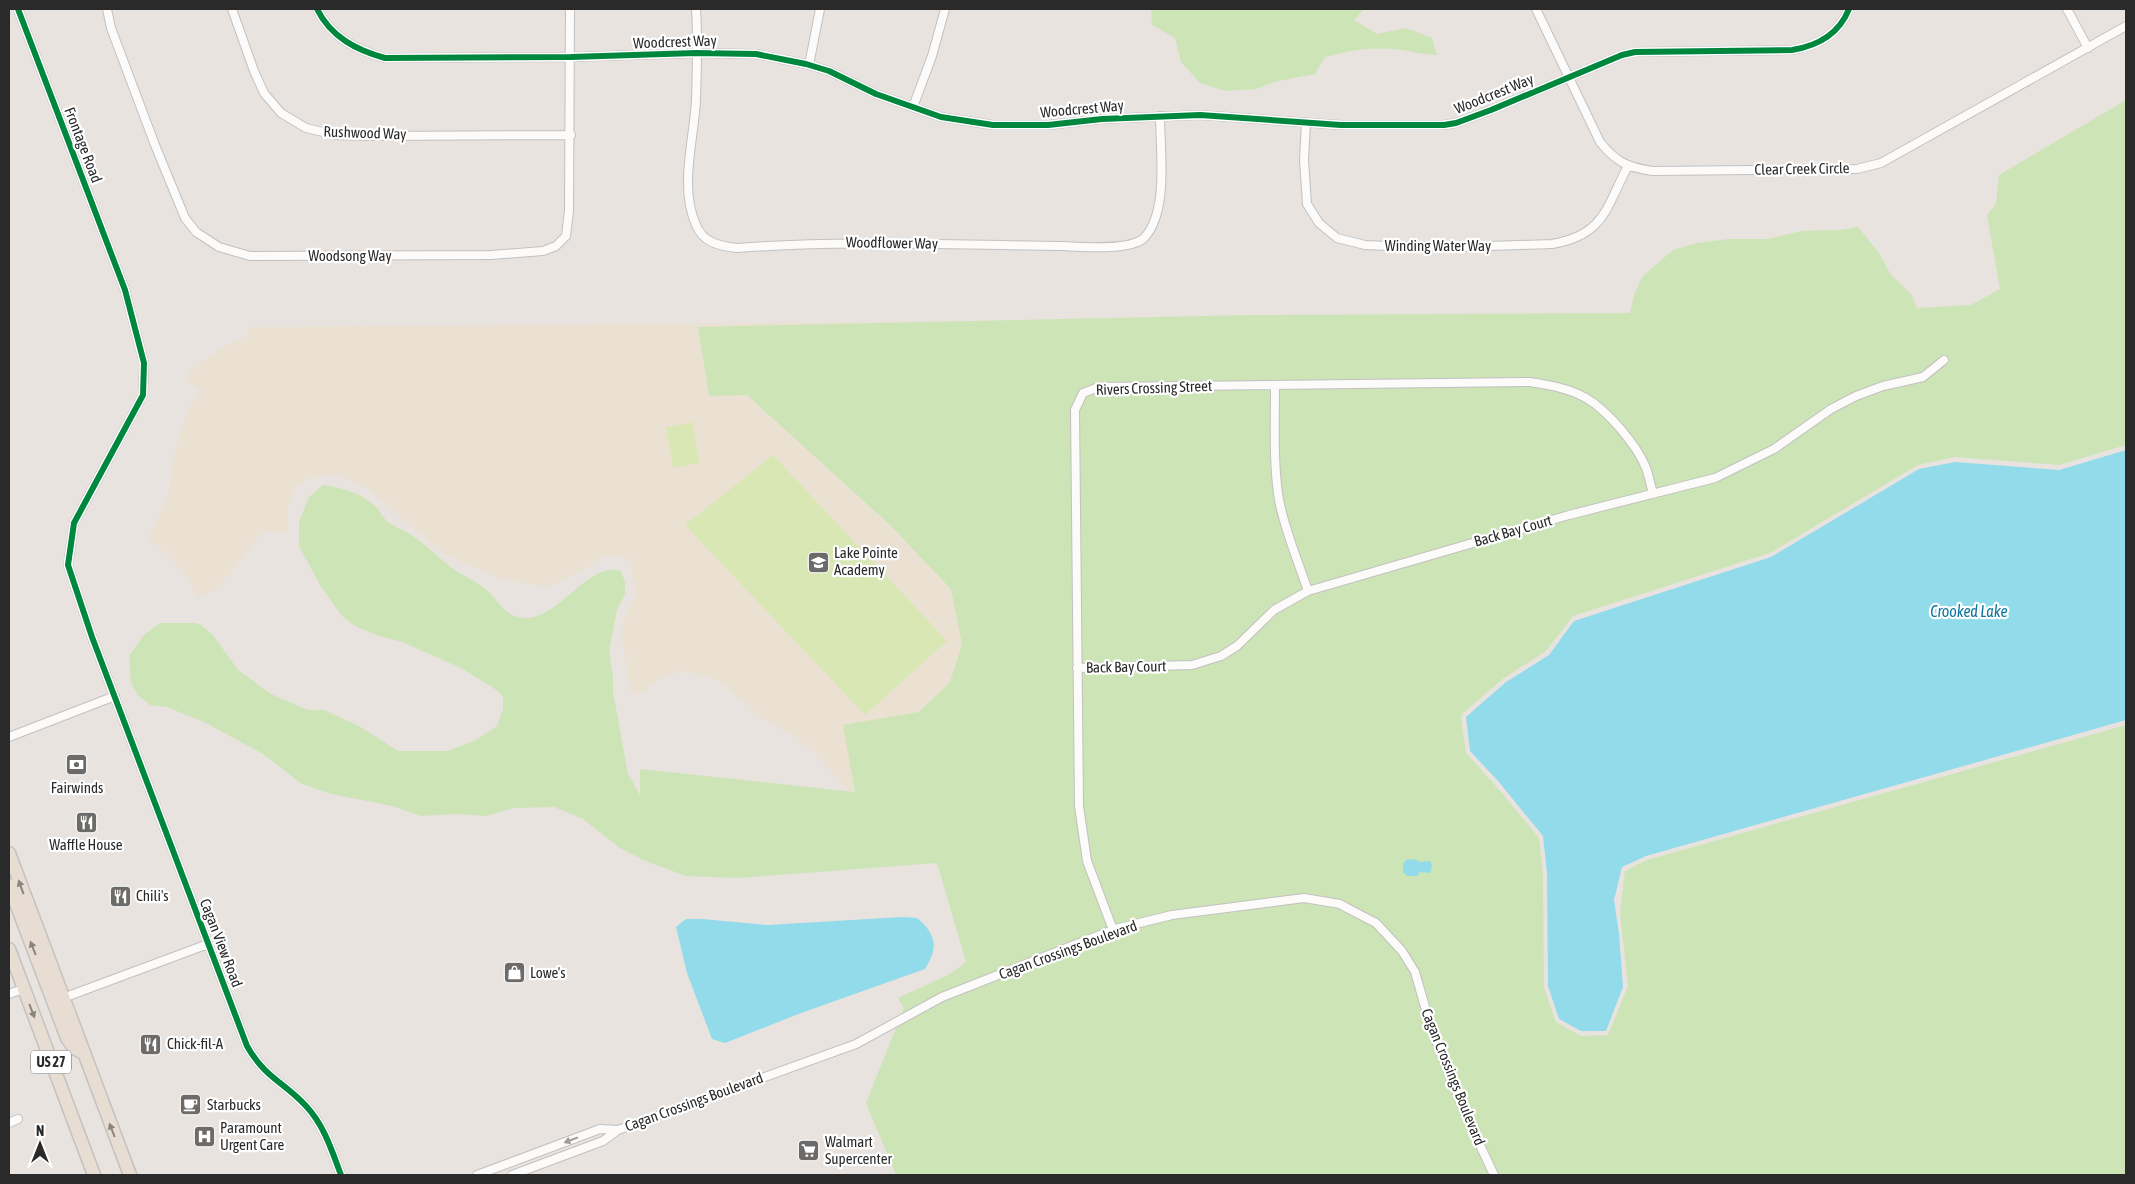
<svg xmlns="http://www.w3.org/2000/svg" width="2135" height="1184" font-family="'Asap Condensed',sans-serif">
	<rect width="100%" height="100%" fill="#e8e3df"/>
	<path fill="#ebe1d3" d="M1003,321L1006,628L855,804L845,787L812,750L789,733L764,720L721,682L709,677L684,671L659,679L643,692L631,695L623,645L622,627L628,609L636,598L630,559L608,555L560,582L547,587L498,578L444,554L368,489L336,474L308,478L297,487L288,505L287,532L264,531L226,578L214,590L197,597L189,578L163,550L148,540L169,492L172,463L187,411L200,391L185,378L191,370L223,347L248,336V327Z"/>
	<path fill="#cde4b7" d="M1151,9H1364L1354,20L1377,34L1406,28L1432,38L1437,55C1422,55 1409,50 1394,49C1370,47 1349,50 1325,57L1315,74L1274,82L1256,89L1225,91L1200,83L1181,62L1175,38L1152,25Z
		M2126,100V445L2059,465L1955,457L1918,465L1770,553L1573,616L1546,651L1504,678L1463,713L1461,717L1466,753L1495,785L1539,838L1543,874L1544,988L1556,1022L1581,1036L1608,1035L1628,986L1620,913L1625,871L1647,860L2126,725V1175H896L866,1103L904,1008L898,998L950,974L966,962L937,863L737,878L686,876L643,860L620,848L583,819L554,807L513,808L487,816L458,814L421,816L392,806L331,794L302,784L263,754L206,723L167,707L150,705L138,695L131,683L129,656L144,635L160,623H195L201,625L213,635L238,670L271,694L308,710H324L359,726L398,751H448L476,740L497,726L503,709V697L498,691L461,668L402,642L379,636L355,626L342,616L320,585L299,546V522L309,497L323,485C342,488 360,492 375,506C380,510 382,517 387,521C393,527 403,529 410,534C425,544 438,557 452,568C462,575 474,580 484,588C497,597 501,613 518,617C557,627 585,560 621,571L625,582V594L617,610L609,651L613,676V692L628,774L640,795V769L855,792L843,725L919,712L950,682L962,644L951,589L889,524L747,395L709,396L698,327L1250,315L1630,313L1634,295L1642,277L1673,250L1697,243L1728,239H1767L1802,231L1839,230L1858,227L1879,253L1891,275L1911,294L1917,308L1971,305L2000,289L1987,215L1996,204L1999,175Z"/>
	<path fill="#d9e7b5" d="M692,422L700,463L673,468L666,427Z
		M773,455L947,641L865,715L685,525Z"/>
	<path fill="#92dbeb" d="M2126,450V720L1646,856L1622,867L1614,900L1619,934L1623,987L1606,1031H1581L1559,1019L1548,986L1547,873L1543,836L1498,781L1470,751L1466,717L1506,682L1549,655L1574,621L1771,557L1919,469L1955,462L2059,470Z
		M1415,859L1419,862L1430,861L1432,865L1430,873L1420,872L1417,876H1407L1403,872V864L1406,860Z
		M901,917L917,918C936,934 939,947 925,969L801,1013L725,1043L712,1039L687,973L676,927L686,919H702L768,925Z"/>
	<g fill="none" stroke-linecap="round" stroke-linejoin="round">
		<defs>
			<path id="minor" d="M18,9L125,290L144,363L143,395L74,523L68,565L92,637L247,1046C265,1078 284,1082 306,1106C324,1125 332,1151 341,1175
				M107,9L111,28L155,145L185,218L196,232L219,247L250,256L491,255L543,251L556,246L566,236L569,211L570,9
				M232,9L254,71L264,93L281,113L306,128L336,135L371,136L571,135
				M317,9C331,37 356,50 385,58L571,57L696,53L756,54L806,64L829,71L876,94L941,117L993,125H1048L1102,119L1200,115L1341,125H1444L1456,123L1491,110L1622,55L1635,52L1792,50C1817,46 1839,34 1849,9
				M696,9C698,39 697,70 696,100C694,140 679,187 696,225C703,243 720,246 737,248C845,240 954,245 1062,246C1081,247 1130,251 1144,238C1169,212 1160,150 1160,116
				M1536,9L1600,142C1616,162 1627,167 1652,171L1857,169L1881,163L2126,26
				M2067,9L2088,48
				M809,65L820,9
				M913,107L932,56L945,9
				M1306,123L1304,160L1307,204L1319,223L1337,238L1365,245L1389,246L1460,247L1552,244C1605,235 1606,207 1628,166
				M1275,385C1275,423 1273,463 1279,500C1285,531 1298,561 1308,591
				M1077,668L1192,665L1221,656L1237,646L1274,610L1308,591L1569,515L1715,478L1774,449L1831,409L1856,396L1883,386L1923,377L1944,360
				M9,737L115,696
				M1113,930L1087,861L1079,806L1075,410L1083,393L1099,387L1530,382C1549,385 1568,388 1586,398C1607,410 1637,445 1646,468C1649,476 1651,486 1653,494
				M9,994L23,989
				M63,998L208,944
				M9,1123L18,1119
				M477,1175L600,1129L618,1130
				M512,1175L603,1141L618,1130L856,1044L942,997L1115,929L1172,915L1304,898L1340,904L1347,908L1376,923L1402,951L1415,972L1432,1031L1464,1111L1494,1175"/>
			<path id="trunk" d="M9,853L130,1175
				M9,885L67,1038L74,1048L83,1053
				M9,949L94,1175"/>
		</defs>
		<use href="#minor" stroke="#c2c1c1" stroke-width="10"/>
		<use href="#trunk" stroke="#c4c2c1" stroke-width="15"/>
		<use href="#minor" stroke="#fcfbfa" stroke-width="8"/>
		<use href="#trunk" stroke="#e8ddd2" stroke-width="12"/>
		<defs>
			<path id="cycleway" d="M18,9L125,290L144,363L143,395L74,523L68,565L92,637L247,1046C265,1078 284,1082 306,1106C324,1125 332,1151 341,1175
				M317,9C331,37 356,50 385,58L571,57L696,53L756,54L806,64L829,71L876,94L941,117L993,125H1048L1102,119L1200,115L1341,125H1444L1456,123L1491,110L1622,55L1635,52L1792,50C1817,46 1839,34 1849,9"/>
		</defs>
		<use href="#cycleway" stroke="#fff" stroke-width="9"/>
		<use href="#cycleway" stroke="#00873e" stroke-width="6"/>
	</g>
	<defs><path id="oneway-solid" d="M-6-.8H1V-3.2L6.5 0L1 3.2V.8H-6Z" transform="scale(1.25)"/></defs>
	<g fill="#89847e">
		<use href="#oneway-solid" transform="translate(21 887) rotate(-110)"/>
		<use href="#oneway-solid" transform="translate(33 948) rotate(-111)"/>
		<use href="#oneway-solid" transform="translate(32 1011) rotate(69)"/>
		<use href="#oneway-solid" transform="translate(112 1130) rotate(-111)"/>
	</g>
	<use fill="#9e9d9c" href="#oneway-solid" transform="translate(571 1140) rotate(159)"/>
	<defs>
		<symbol id="school-square" viewBox="-11 -11 22 22"><rect x="-9" y="-9" width="18" height="18" rx="4" fill="#6c6b69" stroke="#fff"/><path d="M0-5L7-2L0 1L-7-2ZM-4 1L0 2.5L4 1V4Q0 6-4 4Z" fill="#fff"/></symbol>
		<symbol id="bank-square" viewBox="-11 -11 22 22"><rect x="-9" y="-9" width="18" height="18" rx="4" fill="#6c6b69" stroke="#fff"/><path d="M-6-4H6V4H-6ZM0-2.3a2.3 2.3 0 1 0 0 4.6a2.3 2.3 0 1 0 0-4.6Z" fill="#fff"/></symbol>
		<symbol id="restaurant-square" viewBox="-11 -11 22 22"><rect x="-9" y="-9" width="18" height="18" rx="4" fill="#6c6b69" stroke="#fff"/><path d="M-5-6h1v4h1v-4h1v4h1v-4h1v5L-1.5 .5V6h-2V.5L-5-1ZM5-6V6H3V1.5H1.5Q1.5-4 5-6Z" fill="#fff"/></symbol>
		<symbol id="shop-square" viewBox="-11 -11 22 22"><rect x="-9" y="-9" width="18" height="18" rx="4" fill="#6c6b69" stroke="#fff"/><path d="M-5-2.5h2.3a2.7 3.5 0 0 1 5.4 0H5L5.5 6h-11ZM-1.5-2.5h3a1.5 2.3 0 0 0-3 0Z" fill="#fff"/></symbol>
		<symbol id="cafe-square" viewBox="-11 -11 22 22"><rect x="-9" y="-9" width="18" height="18" rx="4" fill="#6c6b69" stroke="#fff"/><path d="M-5.5-4.5H6V0H3Q3 3.5 0 3.5H-2.5Q-5.5 3.5-5.5 0ZM3-3.2v2h1.7v-2ZM-6 4.5H4V6H-6Z" fill="#fff"/></symbol>
		<symbol id="hospital-square" viewBox="-11 -11 22 22"><rect x="-9" y="-9" width="18" height="18" rx="4" fill="#6c6b69" stroke="#fff"/><path d="M-5-5h3v3.5h4V-5h3V5h-3V1.5h-4V5h-3Z" fill="#fff"/></symbol>
		<symbol id="supermarket-square" viewBox="-11 -11 22 22"><rect x="-9" y="-9" width="18" height="18" rx="4" fill="#6c6b69" stroke="#fff"/><path d="M-6-5.5h2.5l.6 2H6L4.5 2H-2.5L-4.4-4H-6ZM-1.5 3.2a1.3 1.3 0 1 0 .1 0ZM3 3.2a1.3 1.3 0 1 0 .1 0Z" fill="#fff"/></symbol>
	</defs>
	<g fill-rule="evenodd">
		<use href="#school-square" x="806" y="550" width="25" height="25"/>
		<use href="#bank-square" x="64" y="752" width="25" height="25"/>
		<use href="#restaurant-square" x="74" y="810" width="25" height="25"/>
		<use href="#restaurant-square" x="108" y="884" width="25" height="25"/>
		<use href="#shop-square" x="502" y="960" width="25" height="25"/>
		<use href="#restaurant-square" x="138" y="1032" width="25" height="25"/>
		<use href="#cafe-square" x="178" y="1092" width="25" height="25"/>
		<use href="#hospital-square" x="192" y="1124" width="25" height="25"/>
		<use href="#supermarket-square" x="796" y="1138" width="25" height="25"/>
	</g>
	<g text-anchor="middle" stroke-width="4.5" stroke-linejoin="round" paint-order="stroke">
		<rect fill="#fff" stroke="#6a6a6a" stroke-width="1" x="31" y="1050.5" width="40" height="23" rx="4"/>
		<g font-size="14" font-weight="bold" fill="#2a2a2a">
			<text x="51" y="1067">US 27</text>
		</g>
		<g font-size="15" fill="#2a2a2a" stroke="#fff">
			<text transform="translate(675 42) rotate(-2)" y="5">Woodcrest Way</text>
			<text transform="translate(1494 94) rotate(-22)" y="5">Woodcrest Way</text>
			<text transform="translate(1082 109) rotate(-5)" y="5">Woodcrest Way</text>
			<text transform="translate(365 133) rotate(2)" y="5">Rushwood Way</text>
			<text transform="translate(83 145) rotate(69)" y="5">Frontage Road</text>
			<text transform="translate(1802 169) rotate(-1)" y="5">Clear Creek Circle</text>
			<text transform="translate(892 243) rotate(1)" y="5">Woodflower Way</text>
			<text x="1438" y="251">Winding Water Way</text>
			<text x="350" y="261">Woodsong Way</text>
			<text transform="translate(1154 388) rotate(-2)" y="5">Rivers Crossing Street</text>
			<text transform="translate(1513 531) rotate(-16)" y="5">Back Bay Court</text>
			<text transform="translate(1126 667) rotate(-1)" y="5">Back Bay Court</text>
			<text transform="translate(221 943) rotate(69)" y="5">Cagan View Road</text>
			<text transform="translate(1068 950) rotate(-20)" y="5">Cagan Crossings Boulevard</text>
			<text transform="translate(1453 1077) rotate(68)" y="5">Cagan Crossings Boulevard</text>
			<text transform="translate(694 1102) rotate(-20)" y="5">Cagan Crossings Boulevard</text>
		</g>
		<g font-size="15" fill="#2a2a2a" stroke="#fff" text-anchor="start">
			<text x="834" y="558">Lake Pointe<tspan x="834" dy="17">Academy</tspan></text>
			<text x="77" y="793" text-anchor="middle">Fairwinds</text>
			<text x="86" y="850" text-anchor="middle">Waffle House</text>
			<text x="136" y="901">Chili's</text>
			<text x="530" y="978">Lowe's</text>
			<text x="167" y="1049">Chick-fil-A</text>
			<text x="207" y="1110">Starbucks</text>
			<text x="220" y="1133">Paramount<tspan x="220" dy="17">Urgent Care</tspan></text>
			<text x="825" y="1147">Walmart<tspan x="825" dy="17">Supercenter</tspan></text>
		</g>
		<g font-size="16" font-style="italic" fill="#0c769c" stroke="#fff">
			<text x="1969" y="617">Crooked Lake</text>
		</g>
	</g>
	<rect width="2135" height="1184" fill="none" stroke="#2a2a2a" stroke-width="20"/>
	<g transform="translate(40 1144)" stroke="#ffffff" stroke-width="4" paint-order="stroke">
	<path d="M0-4L9 19L0 12L-9 19Z" fill="#2a2a2a"/>
	<text y="-8" font-size="14" font-weight="bold" text-anchor="middle" fill="#2a2a2a">N</text>
	</g>
</svg>
